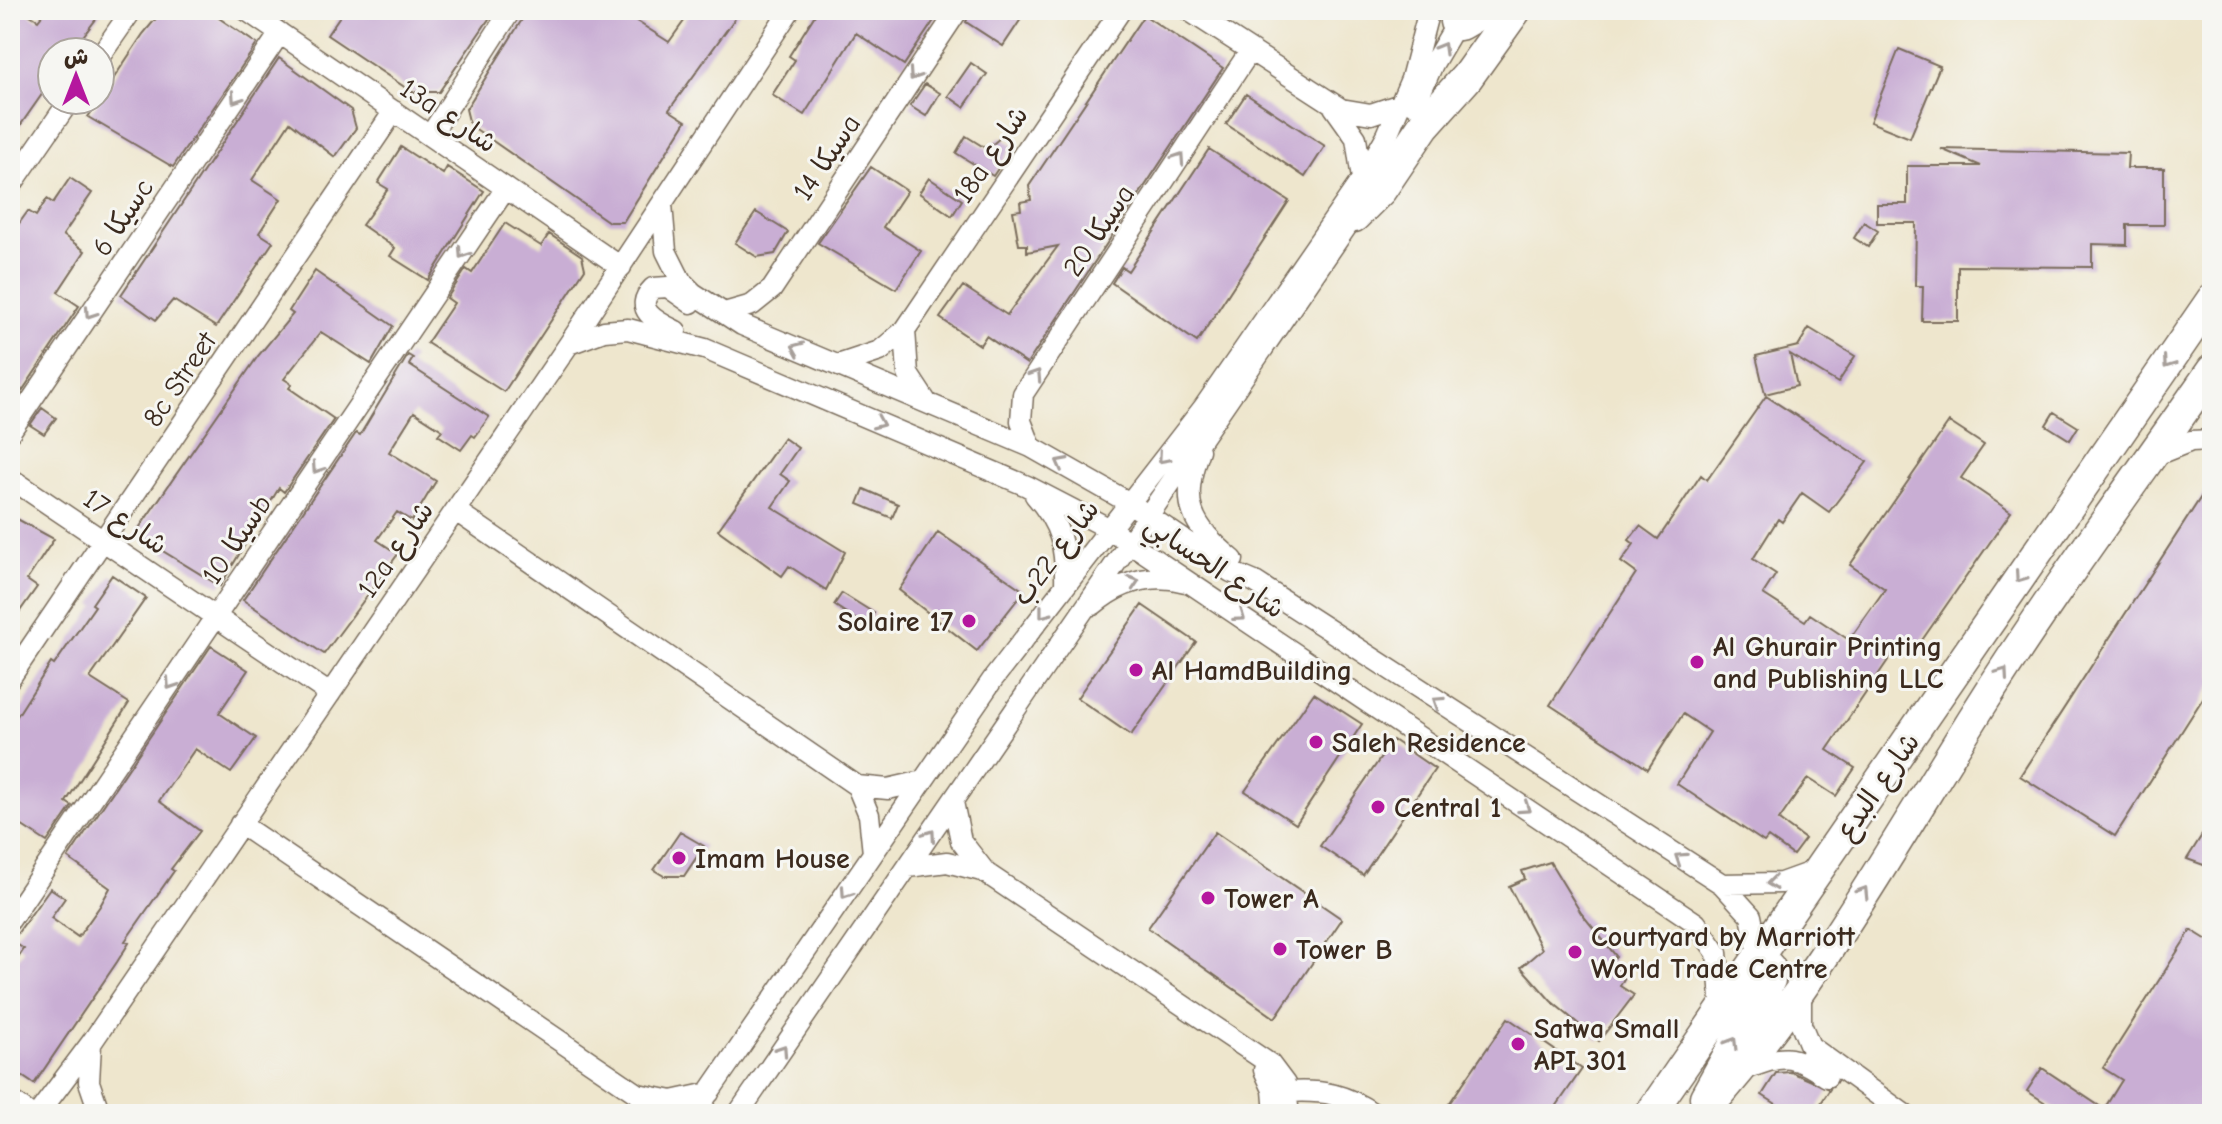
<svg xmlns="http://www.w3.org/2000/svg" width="2222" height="1124" font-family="'Comic Neue','Playpen Sans Arabic',sans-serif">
	<rect width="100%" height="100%" fill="#f6f6f2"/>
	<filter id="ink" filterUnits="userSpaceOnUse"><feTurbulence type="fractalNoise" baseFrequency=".0125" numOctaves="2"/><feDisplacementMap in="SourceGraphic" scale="16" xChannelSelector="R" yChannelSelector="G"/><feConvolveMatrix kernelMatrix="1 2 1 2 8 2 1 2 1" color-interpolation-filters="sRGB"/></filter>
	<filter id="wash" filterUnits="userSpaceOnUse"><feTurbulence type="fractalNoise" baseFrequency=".006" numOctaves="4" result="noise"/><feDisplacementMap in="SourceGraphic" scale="32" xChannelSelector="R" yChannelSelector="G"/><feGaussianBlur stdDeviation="1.8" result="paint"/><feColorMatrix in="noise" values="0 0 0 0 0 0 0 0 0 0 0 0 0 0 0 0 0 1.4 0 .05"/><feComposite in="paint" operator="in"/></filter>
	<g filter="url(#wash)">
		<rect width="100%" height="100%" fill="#eee6cd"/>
		<g id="blocks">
			<path fill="#c9aed4" d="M10,10H22L38,20L46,10H103L71,52H52V80L10,140Z
				M163,10H207L257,44L173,167L88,117L143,34Z
				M344,10H495L439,92H412L327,35Z
				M528,10H619L669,42L692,10H741L669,110L686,121L623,222H609L470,125L466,109Z
				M818,10H941L904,65L856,33L804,115L772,95L795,60L789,56Z
				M971,10H1027L1003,46L966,22Z
				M1144,15L1223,68L1027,364L986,336L980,345L940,318L963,286L1007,315L1058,246L1027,252V245H1019L1013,211L1021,210L1020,202L1031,200L1029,186Z
				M1899,49L1940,66L1910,138L1870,122Z
				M279,58L351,110L356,128L335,157L290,122L252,180L281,199L259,233L273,242L216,327L173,300L156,320L121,295Z
				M971,63L987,74L964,107L948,96Z
				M925,84L940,93L926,116L910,106Z
				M1246,94L1325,146L1305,177L1226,124Z
				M966,136L987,149L1001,137L1013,146L993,176L956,153Z
				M401,147L443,174L447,167L484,191L428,280L390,256L395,248L362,225L388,189L378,183Z
				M1209,149L1289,201L1197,342L1112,283L1122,267L1128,271Z
				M1941,149L2128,153L2127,168H2164V225H2127V245L2092,244V267L1958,266V321H1922L1923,286H1915L1916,223H1877V204H1907V166H1981Z
				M871,167L907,191L883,227L921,251L896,289L818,243Z
				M70,178L92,193L63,235L85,251L58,292L79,306L10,409V268L20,253L10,246V236L28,211L36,216L47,199L53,203Z
				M929,178L962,200L952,216L919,193Z
				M756,212L788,232L775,254L757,257L735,243Z
				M1864,222L1878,231L1868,247L1854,238Z
				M505,223L541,246L549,234L582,256L585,269L504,392L427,343L454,303L447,298L466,269L472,273Z
				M315,271L393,326L371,364L321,332L284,379L292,384L289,388L334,419L284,492L279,488L220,586L135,534L258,356L293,314L289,311Z
				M1809,328L1855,356L1838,383L1790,354L1797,386L1765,394L1756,356L1798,346Z
				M408,355L413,358L409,365L489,417L475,437L472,435L461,450L438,435L442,430L414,412L389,452L436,481L412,521L397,512L377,540L398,554L324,654L243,600L356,433L360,435Z
				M1766,396L1867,462L1829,512L1802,493L1782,522L1778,519L1753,559L1776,574L1763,594L1805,621L1810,614L1849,640L1885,589L1850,565L1949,422L1984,445L1961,478L2011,512L1911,656L1897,647L1827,750L1855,768L1836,796L1808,778L1779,820L1805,839L1793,855L1768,837L1764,842L1677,784L1710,732L1683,714L1648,769L1550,705L1636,573L1621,562L1634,544L1629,540L1640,526L1658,539L1701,475L1707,480Z
				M42,408L56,418L44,434L30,425Z
				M2054,412L2078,427L2070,440L2046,425Z
				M784,438L798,448L780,474L790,481L772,507L845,552L826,590L789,566L782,576L718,530Z
				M2212,480V684L2115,836L2020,776Z
				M864,489L898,504L892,518L858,504Z
				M10,515L54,539L27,580L37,587L10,625Z
				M938,532L1024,591L977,651L899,590Z
				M112,575L146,598L90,678L129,703L66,802L72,806L47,842L10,818V727L51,663L54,665L95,606L92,604Z
				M842,593L874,613L866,626L834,605Z
				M1142,605L1196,642L1131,735L1077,698Z
				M211,646L248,670L219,713L256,738L231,773L195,749L159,801L200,831L171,869L174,871L125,941L129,943L117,962L34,1084L10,1068V970L24,949L12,941L50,888L65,898L51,918L78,937L100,906L110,888L68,858Z
				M1314,693L1362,724L1296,824L1245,791Z
				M1393,740L1435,769L1363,875L1320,846Z
				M2212,819V868L2187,859Z
				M680,832L704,846L684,876H664L654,870Z
				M1215,832L1342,919L1275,1018L1148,928Z
				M1550,862L1581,913L1616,956L1610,963L1626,975L1620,986L1634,995L1599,1041L1551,1001L1521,967L1542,949L1509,886L1525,879L1522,871Z
				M2191,930L2212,943V1114H2063L2027,1091L2042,1068L2104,1109L2122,1080L2103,1068Z
				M1508,1018L1582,1069L1551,1114H1442Z
				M1791,1072L1830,1089L1814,1114H1792L1762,1095L1776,1073Z"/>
		</g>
	</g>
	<g filter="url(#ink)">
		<use href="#blocks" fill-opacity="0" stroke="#7a6c5b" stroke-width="2"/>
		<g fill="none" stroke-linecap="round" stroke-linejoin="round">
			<defs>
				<path id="street" d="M246,10L621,267
					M1188,10L1341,109L1371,114L1401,104
					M100,56L132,10
					M1415,105L1433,64L1463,13
					M1334,107L1356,138L1362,179
					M430,136L511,10
					M10,187L70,100
					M662,204L666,251L681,281L693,293L742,325L1031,447L1128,502L1231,572L1255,582L1722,884L1751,916L1759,956
					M724,313L752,305L772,289L958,10
					M905,330L908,374L927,403
					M676,331C658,322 631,310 653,288L668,287L691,303
					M569,344L604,331L628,329L705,349L1027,486L1108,528L1696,923L1717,953L1722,1009
					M838,365L880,351L905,330L1121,10
					M10,432L280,33
					M1031,447L1021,421L1023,394L1250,51
					M1199,450C1180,504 1190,524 1233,560
					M2156,455L2191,441L2212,440
					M10,478L330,694
					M1035,495C1061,524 1066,548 1065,586
					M456,511L857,786L888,789L923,781
					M1093,605C1120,582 1150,572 1185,582
					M10,678L394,111
					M857,786L869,815L873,853
					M953,802L961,841L986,873L1270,1064L1285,1084L1289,1114
					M240,824L638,1094L653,1114
					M908,867L947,862L982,871
					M1722,884L1781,883L1817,870
					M10,920L506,188
					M1801,988V1024L1810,1046L1904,1114
					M91,1044L89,1082L100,1114
					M1264,1070L1273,1090L1275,1114
					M1743,1070C1783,1055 1790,1052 1827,1077
					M1288,1092C1324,1090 1345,1094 1374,1114
					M638,1094L672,1101L709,1093
					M10,1100L30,1114
					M38,1114L92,1042L569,344L790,10
					M694,1114L993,679L1204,407L1362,179L1387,135L1411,79L1429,10
					M738,1114L1360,207"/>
				<path id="secondary" d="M1705,1097L1770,980V968L1759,956
					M1650,1114L2212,299
					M1702,1114C1813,992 1894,843 1982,704C2054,590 2135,481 2212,370"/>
				<path id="primary" d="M1354,216L1380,190L1424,125L1467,77L1515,10"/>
				<path id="highway" d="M1459,21L1478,10"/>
			</defs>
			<use href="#street" stroke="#7a6c5b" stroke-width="23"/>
			<use href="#secondary" stroke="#7a6c5b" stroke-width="33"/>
			<use href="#primary" stroke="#7a6c5b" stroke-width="35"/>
			<use href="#highway" stroke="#7a6c5b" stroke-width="41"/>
			<use href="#street" stroke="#fff" stroke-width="20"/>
			<use href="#secondary" stroke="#fff" stroke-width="30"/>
			<use href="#primary" stroke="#fff" stroke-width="32"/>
			<use href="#highway" stroke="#fff" stroke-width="38"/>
		</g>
		<defs><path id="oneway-chevron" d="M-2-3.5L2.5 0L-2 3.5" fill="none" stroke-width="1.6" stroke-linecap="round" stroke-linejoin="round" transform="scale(2)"/></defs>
		<g stroke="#a79f9a">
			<use href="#oneway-chevron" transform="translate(1442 48) rotate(-60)"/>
			<use href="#oneway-chevron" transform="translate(914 75) rotate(124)"/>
			<use href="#oneway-chevron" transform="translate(236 98) rotate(124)"/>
			<use href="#oneway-chevron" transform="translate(1179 158) rotate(-56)"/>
			<use href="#oneway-chevron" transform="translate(463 253) rotate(124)"/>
			<use href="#oneway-chevron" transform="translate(90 313) rotate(124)"/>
			<use href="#oneway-chevron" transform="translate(797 348) rotate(-157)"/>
			<use href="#oneway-chevron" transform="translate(2168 363) rotate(125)"/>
			<use href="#oneway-chevron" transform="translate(1036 375) rotate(-57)"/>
			<use href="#oneway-chevron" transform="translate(879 423) rotate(23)"/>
			<use href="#oneway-chevron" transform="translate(1163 458) rotate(131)"/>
			<use href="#oneway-chevron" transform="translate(1061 463) rotate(-152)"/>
			<use href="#oneway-chevron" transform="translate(317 468) rotate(124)"/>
			<use href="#oneway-chevron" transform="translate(2020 577) rotate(125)"/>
			<use href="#oneway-chevron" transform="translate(1134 582) rotate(-18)"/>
			<use href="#oneway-chevron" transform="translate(1044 613) rotate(128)"/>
			<use href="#oneway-chevron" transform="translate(1240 616) rotate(35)"/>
			<use href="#oneway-chevron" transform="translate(2003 673) rotate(-55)"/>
			<use href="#oneway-chevron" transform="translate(171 684) rotate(124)"/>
			<use href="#oneway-chevron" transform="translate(1438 702) rotate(-147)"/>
			<use href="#oneway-chevron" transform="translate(1525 808) rotate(34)"/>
			<use href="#oneway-chevron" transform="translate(930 835) rotate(-55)"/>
			<use href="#oneway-chevron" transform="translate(1680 858) rotate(-147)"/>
			<use href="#oneway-chevron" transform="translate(1772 883) rotate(173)"/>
			<use href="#oneway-chevron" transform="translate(1863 892) rotate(-58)"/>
			<use href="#oneway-chevron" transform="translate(846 893) rotate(124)"/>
			<use href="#oneway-chevron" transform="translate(1732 1043) rotate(-59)"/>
			<use href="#oneway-chevron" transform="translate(782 1050) rotate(-56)"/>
		</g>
	</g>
	<g fill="#b5179e" stroke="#f6f6f2" stroke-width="3">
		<circle cx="969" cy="621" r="8"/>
		<circle cx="1697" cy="662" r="8"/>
		<circle cx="1136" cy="670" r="8"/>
		<circle cx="1316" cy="742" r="8"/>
		<circle cx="1378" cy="807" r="8"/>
		<circle cx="679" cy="858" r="8"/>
		<circle cx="1208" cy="898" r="8"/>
		<circle cx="1280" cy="949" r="8"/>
		<circle cx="1575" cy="952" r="8"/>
		<circle cx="1518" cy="1044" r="8"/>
	</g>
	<g text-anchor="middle" stroke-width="6" stroke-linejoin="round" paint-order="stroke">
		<g font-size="28" fill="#3b2a1e" stroke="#f6f6f2">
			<text transform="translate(449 115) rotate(34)" y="10">13a شارع</text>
			<text transform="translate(990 154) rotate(-56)" y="10">18a شارع</text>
			<text transform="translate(826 157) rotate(-56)" y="10">سيكا 14a</text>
			<text transform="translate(122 217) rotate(-56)" y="10">سيكا 6c</text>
			<text transform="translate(1098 230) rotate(-56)" y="10">سيكا 20a</text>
			<text transform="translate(179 379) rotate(-56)" y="10">8c Street</text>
			<text transform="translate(126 521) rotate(34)" y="10">شارع 17</text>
			<text transform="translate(236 539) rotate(-56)" y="10">سيكا 10b</text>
			<text transform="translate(395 549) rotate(-55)" y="10">12a شارع</text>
			<text transform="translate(1055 552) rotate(-53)" y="10">شارع 22ب</text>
			<text transform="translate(1215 566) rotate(34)" y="10">شارع الحسابي</text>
			<text transform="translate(1877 786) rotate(-55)" y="10">شارع البدع</text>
		</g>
		<g font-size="28" font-weight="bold" fill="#3b2a1e" stroke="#f6f6f2" text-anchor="start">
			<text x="953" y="631" text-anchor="end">Solaire 17</text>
			<text x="1713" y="656">Al Ghurair Printing<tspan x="1713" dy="32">and Publishing LLC</tspan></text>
			<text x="1152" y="680">Al HamdBuilding</text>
			<text x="1332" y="752">Saleh Residence</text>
			<text x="1394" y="817">Central 1</text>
			<text x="695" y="868">Imam House</text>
			<text x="1224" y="908">Tower A</text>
			<text x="1591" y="946">Courtyard by Marriott<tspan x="1591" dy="32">World Trade Centre</tspan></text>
			<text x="1296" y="959">Tower B</text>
			<text x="1534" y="1038">Satwa Small<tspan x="1534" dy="32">API 301</tspan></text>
		</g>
	</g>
	<rect width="2222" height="1124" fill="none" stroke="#f6f6f2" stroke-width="40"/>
	<g transform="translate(76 76)"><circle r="38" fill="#f6f6f2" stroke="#aba49d" stroke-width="2"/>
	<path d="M0-6L14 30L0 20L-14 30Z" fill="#b5179e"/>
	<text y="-12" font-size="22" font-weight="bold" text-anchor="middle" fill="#3b2a1e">ش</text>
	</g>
</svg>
